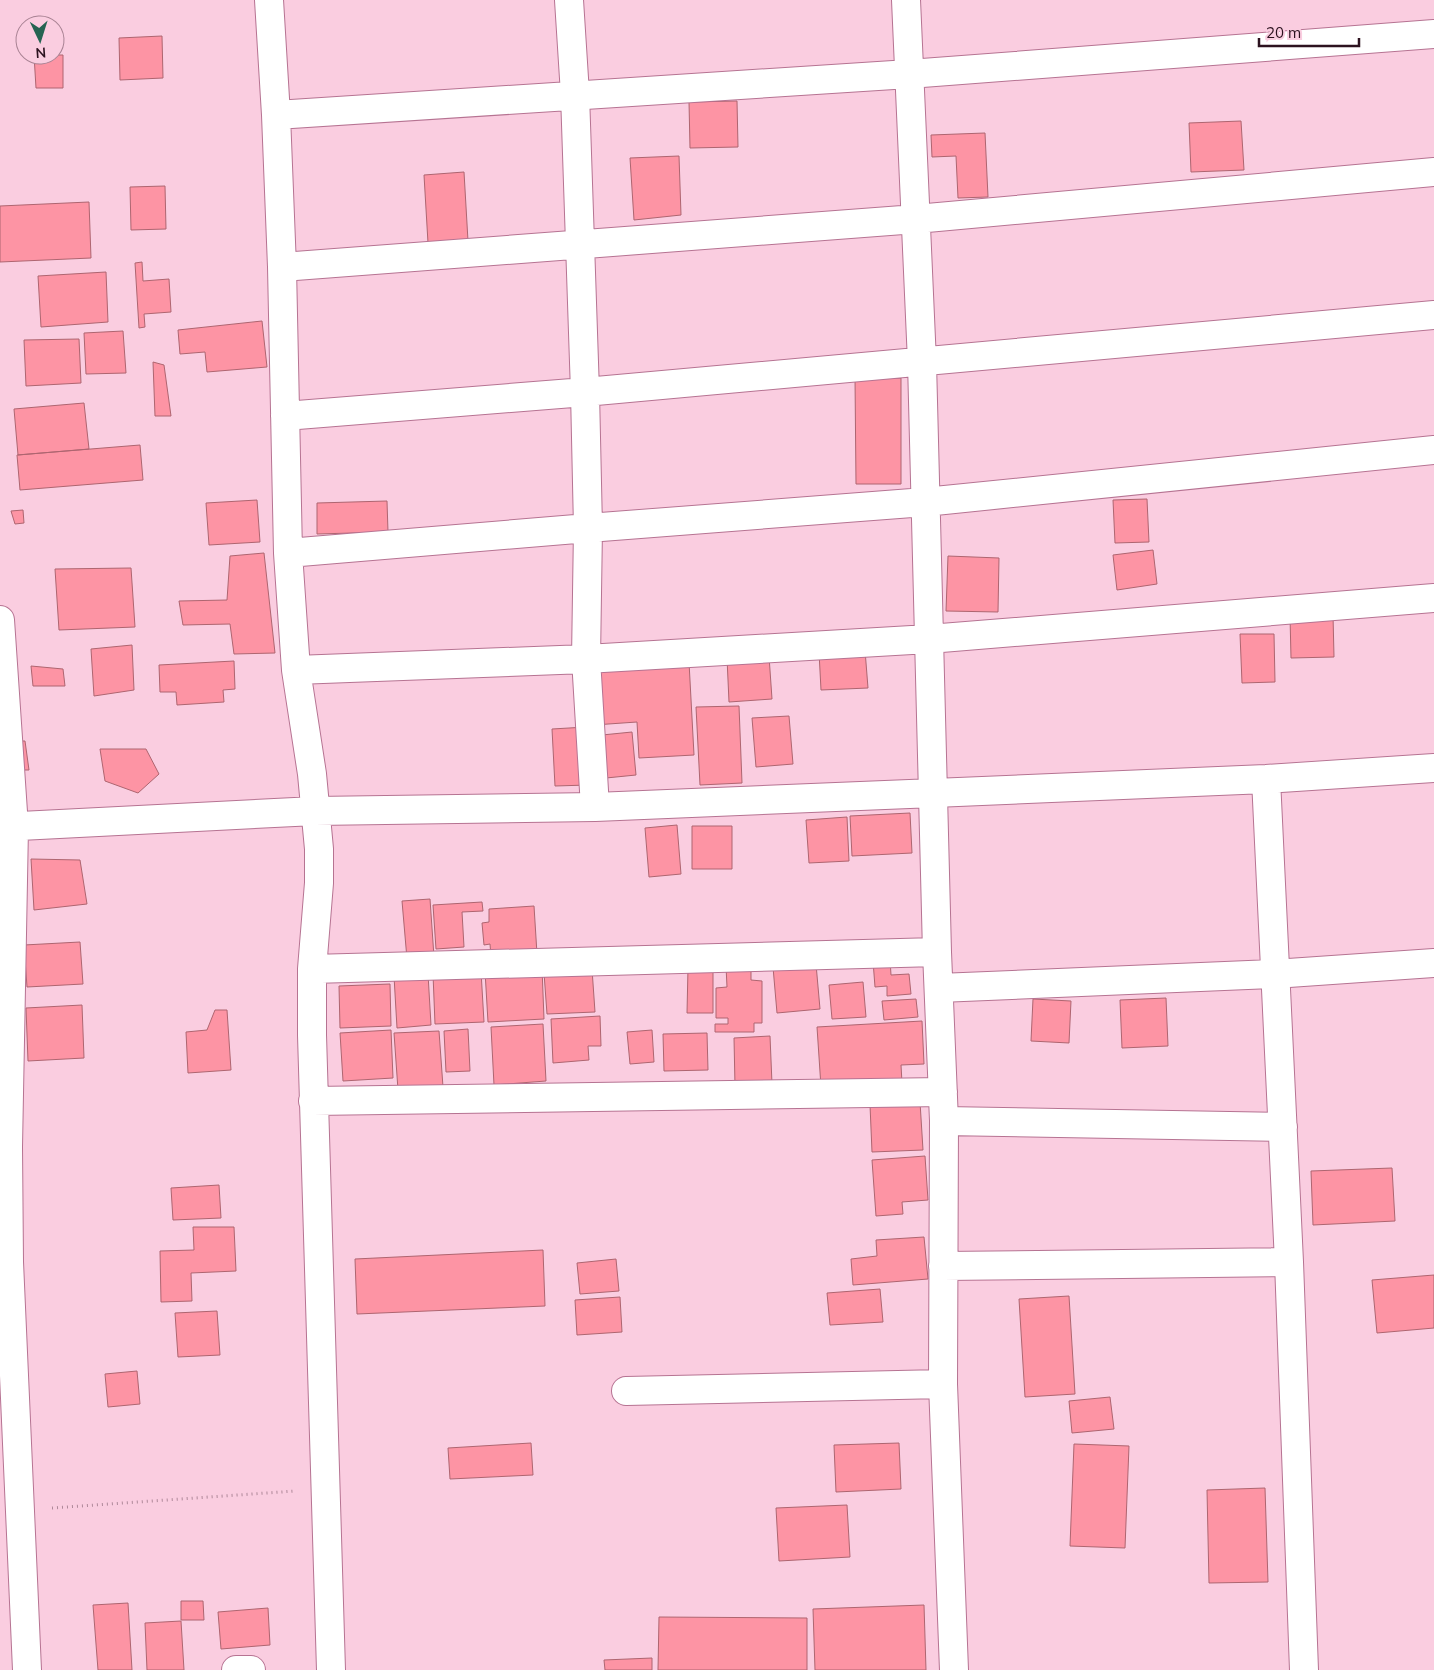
<svg xmlns="http://www.w3.org/2000/svg" width="1434" height="1670" font-family="Mulish,sans-serif">
	<rect width="100%" height="100%" fill="#facde0"/>
	<path fill="#fd94a4" stroke="#ae6570" d="M162,36L163,78L120,80L119,38Z
		M34,55H63V88H36Z
		M737,101L738,147L690,148L689,102Z
		M1241,121L1244,170L1191,172L1189,123Z
		M985,133L988,197L958,198L956,156L932,157L931,135Z
		M679,156L681,215L634,220L630,158Z
		M464,172L468,241L428,243L424,175Z
		M165,186L166,229L131,230L130,187Z
		M89,202L91,258L0,262V206Z
		M142,262L143,281L169,279L171,312L144,314L145,327L139,328L135,263Z
		M106,272L108,322L41,327L38,276Z
		M262,321L267,367L207,372L205,352L180,354L178,330Z
		M123,331L126,373L86,374L84,333Z
		M79,339L81,383L26,386L24,340Z
		M153,362L164,365L171,416H155Z
		M855,378H901V484H856Z
		M84,403L89,449L18,455L14,409Z
		M140,445L143,480L20,490L17,455Z
		M1147,499L1149,542L1115,543L1113,500Z
		M257,500L260,542L209,545L206,503Z
		M387,501L388,532L317,534V503Z
		M23,510L24,523L15,524L11,511Z
		M1153,550L1157,584L1117,590L1113,555Z
		M264,553L275,653L234,654L230,624L183,625L179,601L227,600L230,556Z
		M948,556L999,558L998,612L946,611Z
		M131,568L135,627L59,630L55,569Z
		M1333,615L1334,657L1291,658L1290,616Z
		M1240,634H1274L1275,682L1242,683Z
		M132,645L134,690L94,696L91,649Z
		M865,650L868,688L821,690L819,652Z
		M769,656L772,699L729,702L727,658Z
		M234,661L235,689L223,690L224,702L177,705L176,692H160L159,665Z
		M689,662L694,755L639,758L637,722L594,725L590,668Z
		M31,666L63,669L65,686H33Z
		M739,706L742,783L700,785L696,707Z
		M789,716L793,764L756,767L752,718Z
		M586,727L588,785L555,786L552,729Z
		M632,732L636,775L596,779L592,736Z
		M13,741H25L29,770H23Z
		M100,749H146L159,774L138,793L105,781Z
		M910,813L912,853L852,856L850,816Z
		M847,817L849,861L809,863L806,820Z
		M677,825L681,874L649,877L645,828Z
		M692,826H732V869H692Z
		M31,859L80,860L87,904L34,910Z
		M430,899L434,957L407,959L402,901Z
		M482,902L483,911L462,912L464,947L436,949L433,905Z
		M534,906L537,954L491,957L490,944L484,945L482,923L489,922V909Z
		M80,942L83,984L27,987L24,945Z
		M890,959L891,975L909,974L911,994L887,996V986L875,987L873,961Z
		M816,964L820,1009L777,1013L773,967Z
		M726,966H751V980L762,981V1023H754V1032H715V1024H728V1018H716V988L727,987Z
		M713,967V1013H687L688,968Z
		M542,968L544,1019L488,1022L485,971Z
		M592,969L595,1012L547,1014L544,973Z
		M481,971L484,1022L435,1024L433,974Z
		M428,974L431,1025L397,1028L394,976Z
		M863,982L866,1017L832,1019L829,985Z
		M390,984L391,1026L340,1028L339,986Z
		M1166,998L1168,1046L1122,1048L1120,1000Z
		M916,999L918,1017L884,1020L882,1001Z
		M1033,999L1071,1001L1069,1043L1031,1041Z
		M82,1005L84,1058L28,1061L26,1008Z
		M215,1010H227L231,1070L188,1073L186,1032L207,1030Z
		M600,1016L601,1046H588L589,1060L553,1063L551,1019Z
		M922,1021L924,1064L901,1065L902,1083L821,1087L817,1027Z
		M543,1024L546,1081L494,1085L491,1027Z
		M468,1029L470,1071L446,1072L444,1031Z
		M391,1030L393,1078L343,1081L340,1033Z
		M652,1030L654,1062L630,1064L627,1032Z
		M439,1031L443,1087L398,1090L394,1033Z
		M707,1033L708,1070L664,1071L663,1034Z
		M770,1036L772,1084L735,1086L734,1038Z
		M920,1102L923,1150L872,1152L870,1105Z
		M925,1156L928,1200L902,1202L903,1214L876,1216L872,1160Z
		M1392,1168L1395,1221L1313,1225L1311,1171Z
		M219,1185L221,1218L173,1220L171,1188Z
		M193,1227H234L236,1271L191,1273L192,1301L161,1302L160,1251L194,1250Z
		M924,1237L928,1279L853,1285L851,1259L877,1256L876,1240Z
		M543,1250L545,1306L357,1314L355,1259Z
		M616,1259L619,1291L580,1294L577,1263Z
		M1434,1275V1328L1377,1333L1372,1280Z
		M880,1289L883,1322L830,1325L827,1293Z
		M1069,1296L1075,1394L1025,1397L1019,1299Z
		M620,1297L622,1332L577,1335L575,1300Z
		M217,1311L220,1355L178,1357L175,1313Z
		M137,1371L140,1404L108,1407L105,1374Z
		M1110,1397L1114,1429L1072,1433L1069,1401Z
		M531,1443L533,1475L450,1479L448,1448Z
		M899,1443L901,1489L836,1492L834,1445Z
		M1074,1444L1129,1446L1125,1548L1070,1546Z
		M1265,1488L1268,1582L1209,1583L1207,1490Z
		M847,1505L850,1557L779,1561L776,1508Z
		M181,1601H203L204,1620H181Z
		M128,1603L132,1670H98L93,1605Z
		M924,1605L926,1670H815L813,1609Z
		M268,1608L270,1645L221,1649L218,1612Z
		M659,1617L807,1618V1670H658Z
		M181,1621L184,1670H147L145,1623Z
		M652,1658V1670H605L604,1660Z"/>
	<g fill="none" stroke-linecap="round" stroke-linejoin="round">
		<defs>
			<path id="minor" d="M269,0L276,115L282,267L288,553L296,670L312,774L319,849V883L312,969V1035L331,1670
				M569,0L575,94L585,392L588,528L586,659L595,807
				M906,0L922,362L937,952L944,1121L943,1384L954,1670
				M276,115L909,74L1434,34
				M282,267L916,219L1434,172
				M285,416L585,392L1434,315
				M288,553L588,528L925,502L1434,450
				M0,620L14,827L8,1147L9,1262L27,1670
				M296,670L586,659L929,639L1434,598
				M1266,779L1289,1262L1304,1670
				M0,827L315,811L595,807L934,793L1266,779L1434,768
				M312,969L937,952
				M939,988L1274,974L1434,963
				M313,1101L943,1092
				M944,1121L1283,1127
				M943,1266L1289,1262
				M626,1391L943,1384
				M236,1670H251"/>
		</defs>
		<use href="#minor" stroke="#b67392" stroke-width="30"/>
		<path stroke="#ae8899" stroke-width="3" stroke-dasharray="1 4" stroke-linecap="butt" d="M52,1508L295,1491"/>
		<use href="#minor" stroke="#fff" stroke-width="28"/>
	</g>
	<g transform="translate(40 40) rotate(176)"><circle r="24" fill="#facde0" stroke="#a88293"/>
	<path d="M0-4L9 19L0 12L-9 19Z" fill="#256452"/>
	<text y="-8" font-size="14" font-weight="bold" text-anchor="middle" fill="#2c121f">N</text>
	</g>
	<path d="M1259 38v8h100v-8" fill="none" stroke="#2c121f" stroke-width="2.5"/>
	<text x="1266" y="38" font-size="15" fill="#2c121f" stroke="#facde0" stroke-width="4" paint-order="stroke">20 m</text>
</svg>
